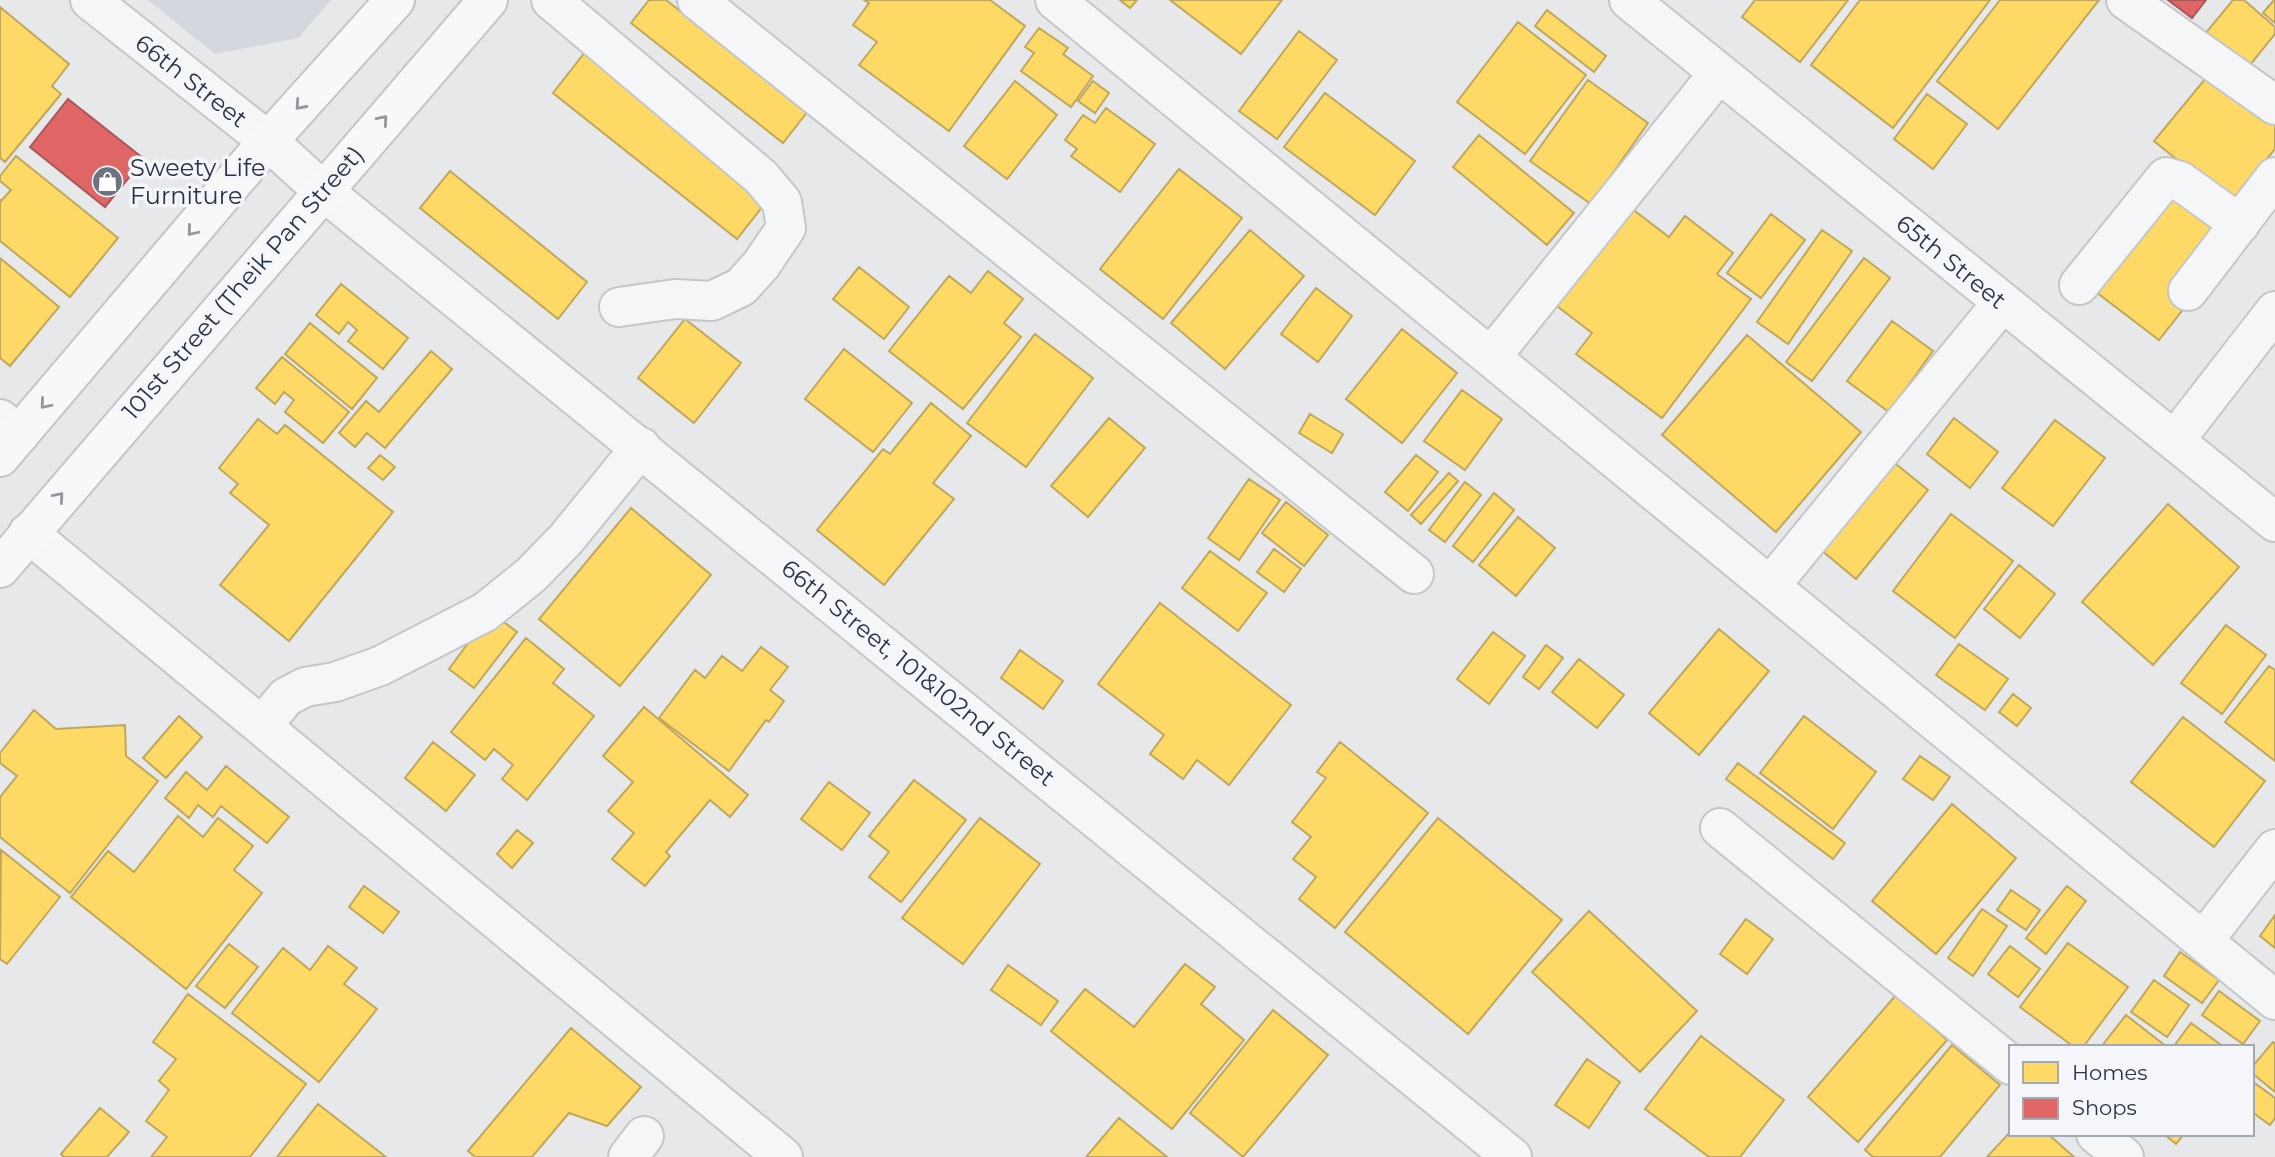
<svg xmlns="http://www.w3.org/2000/svg" width="2275" height="1157" font-family="Montserrat,sans-serif">
	<rect width="100%" height="100%" fill="#e6e8ea"/>
	<path fill="#d4d7dd" d="M148,0H331L298,38L215,54Z"/>
	<path fill="#ffd966" stroke="#bfa85c" stroke-width="2" d="M649,0H666L808,111L783,143L631,23Z
		M864,0H990L1025,26L949,131L859,65L877,42L853,25L869,3Z
		M1120,0H1137L1130,8Z
		M1170,0H1282L1241,54Z
		M1755,0H1848L1800,62L1742,17Z
		M1860,0H1990L1893,128L1811,65Z
		M2000,0H2099L1998,129L1937,81Z
		M2233,0H2244L2275,27V34L2246,70L2204,35Z
		M2274,0H2275V23L2263,13Z
		M0,7L69,64L52,86L61,94L5,162L0,158Z
		M1547,10L1606,56L1594,72L1535,26Z
		M1518,22L1586,75L1525,154L1457,102Z
		M1039,28L1068,48L1063,54L1093,76L1071,107L1021,71L1034,53L1025,47Z
		M1299,31L1337,60L1277,139L1239,111Z
		M586,51L770,197L737,239L553,93Z
		M2210,73L2275,126V149L2231,203L2154,141Z
		M1588,80L1648,123L1591,204L1530,161Z
		M1015,81L1057,115L1007,179L964,146Z
		M1093,81L1109,93L1095,113L1078,101Z
		M1325,93L1415,161L1375,215L1284,147Z
		M1927,94L1967,124L1933,169L1894,139Z
		M1106,108L1155,144L1120,192L1071,156L1077,149L1065,140L1083,115L1095,123Z
		M1479,135L1574,213L1547,245L1453,167Z
		M16,156L118,238L70,297L0,241V200L1,201L11,190L0,181V176Z
		M1179,169L1242,218L1163,319L1100,269Z
		M450,171L587,282L558,319L420,208Z
		M2178,188L2223,224L2188,303L2159,340L2096,292Z
		M1627,205L1669,237L1685,216L1733,253L1717,274L1751,299L1662,418L1576,354L1592,333L1553,303Z
		M1771,214L1805,240L1761,298L1727,273Z
		M1250,230L1304,276L1225,369L1171,323Z
		M1822,230L1852,251L1788,344L1757,322Z
		M0,258L59,307L10,366L0,358Z
		M1864,258L1890,278L1812,381L1786,362Z
		M859,267L909,307L884,339L833,299Z
		M988,271L1023,299L1004,323L1021,337L963,409L889,351L949,276L971,293Z
		M341,284L408,338L383,369L348,341L357,330L348,322L339,334L316,315Z
		M1316,288L1352,316L1318,362L1281,334Z
		M685,319L741,363L694,423L638,378Z
		M1892,321L1933,351L1889,412L1847,381Z
		M310,323L377,378L352,409L285,354Z
		M1402,329L1457,373L1402,443L1346,399Z
		M1035,334L1093,378L1026,467L967,423Z
		M1747,335L1861,432L1776,532L1662,435Z
		M844,349L912,403L873,452L805,399Z
		M431,351L452,369L385,448L367,433L355,447L339,433L366,401L379,412Z
		M282,357L349,412L323,443L285,412L294,400L284,392L275,404L256,388Z
		M1462,390L1502,419L1465,470L1424,441Z
		M931,403L971,436L933,483L954,499L884,585L817,530L883,449L890,454Z
		M1310,414L1343,434L1332,453L1299,433Z
		M1109,418L1145,448L1088,517L1051,486Z
		M1954,418L1998,452L1970,488L1927,454Z
		M258,419L277,434L285,425L393,512L289,641L220,585L269,525L230,493L238,484L219,468Z
		M2055,420L2105,458L2053,526L2002,488Z
		M380,455L395,467L383,480L368,468Z
		M1416,455L1438,472L1408,511L1385,492Z
		M1886,456L1928,490L1856,579L1814,544Z
		M1449,473L1458,481L1421,524L1411,515Z
		M1249,479L1280,500L1239,560L1208,538Z
		M1465,482L1481,495L1445,542L1429,530Z
		M1494,493L1514,510L1473,562L1453,546Z
		M1286,502L1328,535L1304,566L1262,533Z
		M2168,504L2239,567L2153,665L2082,602Z
		M631,508L711,575L620,686L539,619Z
		M1951,514L2013,561L1955,638L1893,591Z
		M1518,517L1555,548L1516,596L1479,565Z
		M1274,549L1301,569L1284,592L1257,572Z
		M1210,551L1267,593L1238,631L1182,588Z
		M2019,565L2055,594L2020,638L1984,609Z
		M1160,603L1291,705L1229,785L1197,760L1183,779L1150,754L1164,735L1098,684Z
		M491,612L517,632L474,688L449,669Z
		M2226,625L2266,655L2222,714L2181,683Z
		M1719,629L1769,671L1699,755L1649,713Z
		M1493,632L1525,656L1489,704L1457,679Z
		M526,638L564,669L553,683L594,716L527,800L502,779L513,765L494,749L485,760L451,732Z
		M1959,644L2008,679L1985,710L1936,675Z
		M1546,645L1563,658L1539,689L1523,677Z
		M761,647L788,667L770,690L784,701L769,722L766,720L729,771L659,718L695,670L705,678L722,656L742,671Z
		M1020,650L1063,681L1043,709L1001,678Z
		M1579,659L1624,695L1597,728L1552,692Z
		M2269,666L2275,670V761L2225,722Z
		M2013,694L2031,708L2017,726L1999,712Z
		M644,707L748,795L730,817L710,800L666,852L670,856L645,886L612,859L634,833L608,811L633,782L603,756Z
		M34,710L56,729L125,725L126,756L158,781L70,893L0,837V797L17,776L0,763V753Z
		M179,716L202,737L166,778L143,758Z
		M1804,716L1876,772L1833,829L1760,773Z
		M2183,717L2265,781L2214,847L2131,782Z
		M433,742L475,775L446,811L405,778Z
		M1340,742L1428,813L1335,928L1299,899L1316,877L1293,859L1311,837L1292,822L1326,778L1317,772Z
		M1920,756L1950,777L1933,800L1903,779Z
		M1738,763L1845,843L1833,859L1726,779Z
		M226,766L289,817L267,843L221,806L213,817L198,805L189,818L165,798L186,772L207,790Z
		M914,780L966,820L901,902L869,877L889,852L869,836Z
		M829,782L870,813L842,850L801,819Z
		M1952,804L2016,858L1936,954L1872,901Z
		M178,816L203,837L218,818L253,846L234,870L262,893L186,989L71,897L108,851L134,872Z
		M980,818L1040,864L963,964L902,918Z
		M1438,818L1562,920L1468,1034L1345,932Z
		M517,830L533,843L512,868L497,854Z
		M1,850L60,897L7,964L0,959Z
		M364,886L399,912L383,933L349,907Z
		M2067,886L2086,901L2046,954L2026,938Z
		M2011,890L2040,910L2026,930L1997,910Z
		M1982,909L2007,926L1973,976L1948,958Z
		M1589,911L1697,1011L1640,1072L1532,972Z
		M2275,915V948L2260,936Z
		M1746,919L1773,939L1747,974L1720,954Z
		M2068,943L2128,987L2083,1047H2074L2020,1007Z
		M229,944L258,967L225,1008L196,986Z
		M328,946L357,968L344,984L377,1009L319,1082L232,1013L283,948L310,970Z
		M2010,946L2040,969L2018,997L1988,974Z
		M2180,952L2219,980L2202,1003L2164,976Z
		M1185,964L1215,987L1201,1004L1244,1040L1172,1129L1051,1031L1085,989L1134,1027Z
		M1008,965L1058,1001L1041,1025L991,990Z
		M2154,980L2189,1005L2167,1037L2131,1012Z
		M2219,991L2260,1021L2243,1044L2202,1015Z
		M188,994L306,1084L250,1157H151L167,1137L146,1121L169,1090L159,1081L176,1059L153,1042Z
		M1896,995L1947,1040L1858,1142L1808,1097Z
		M1273,1010L1328,1055L1243,1157L1190,1113Z
		M2126,1015L2167,1047H2101Z
		M2191,1023L2224,1047L2174,1046Z
		M571,1028L641,1087L607,1126L569,1113L532,1157H475L468,1151Z
		M1701,1036L1784,1100L1740,1157H1709L1645,1109Z
		M2273,1042L2275,1044V1092L2252,1073V1067Z
		M1952,1045L2000,1085L1940,1157H1873L1865,1150Z
		M1587,1059L1620,1082L1589,1128L1555,1105Z
		M2252,1081L2275,1098V1118L2270,1125L2252,1112Z
		M318,1104L386,1157H277Z
		M100,1108L129,1132L107,1157H64L61,1154Z
		M1119,1118L1167,1157H1086Z
		M2011,1131V1134H2048L2074,1157H1987Z
		M2164,1134H2184L2176,1144Z"/>
	<path fill="#e06666" stroke="#aa575c" stroke-width="2" d="M2168,0H2206L2192,18Z
		M68,99L144,159L105,207L30,147Z"/>
	<g fill="none" stroke-linecap="round" stroke-linejoin="round">
		<defs>
			<path id="minor" d="M90,0L268,141L322,190L1512,1157
				M551,0L761,177L782,202L786,228L761,265L741,287L712,301L675,299L619,307
				M697,0L1414,574
				M1055,0L2275,1000
				M1629,0L2275,522
				M2126,0L2275,105
				M2079,285L2166,177L2180,181L2240,224
				M2188,291L2275,177
				M1491,357L1719,73
				M0,419L19,435
				M2175,440L2275,311
				M28,533L783,1157
				M1770,586L2002,303
				M262,726L286,697L305,687L335,682L380,666L485,612L531,575L566,539L641,447
				M1720,828L2011,1065
				M2203,941L2275,849
				M2096,1134L2124,1157
				M628,1157L644,1136"/>
			<path id="major" d="M0,457L268,141L395,0
				M0,568L488,0"/>
		</defs>
		<use href="#minor" stroke="#c4c6c8" stroke-width="42"/>
		<use href="#major" stroke="#c2c5c8" stroke-width="42"/>
		<use href="#minor" stroke="#f5f6f7" stroke-width="38"/>
		<use href="#major" stroke="#f8f8f8" stroke-width="38"/>
	</g>
	<defs><path id="oneway-chevron" d="M-2-3.5L2.5 0L-2 3.5" fill="none" stroke-width="1.6" stroke-linecap="round" stroke-linejoin="round" transform="scale(1.75)"/></defs>
	<g stroke="#92969e">
		<use href="#oneway-chevron" transform="translate(300 105) rotate(132)"/>
		<use href="#oneway-chevron" transform="translate(383 120) rotate(-49)"/>
		<use href="#oneway-chevron" transform="translate(192 231) rotate(130)"/>
		<use href="#oneway-chevron" transform="translate(45 404) rotate(130)"/>
		<use href="#oneway-chevron" transform="translate(59 497) rotate(-49)"/>
	</g>
	<defs>
		<symbol id="shop-disc" viewBox="-11 -11 22 22"><circle r="9.5" fill="#6c737f" stroke="#f4f6f9"/><path d="M-5-2.5h2.3a2.7 3.5 0 0 1 5.4 0H5L5.5 6h-11ZM-1.5-2.5h3a1.5 2.3 0 0 0-3 0Z" fill="#fff"/></symbol>
	</defs>
	<g fill-rule="evenodd">
		<use href="#shop-disc" x="90" y="164" width="35" height="35"/>
	</g>
	<g text-anchor="middle" stroke-width="7" stroke-linejoin="round" paint-order="stroke">
		<g font-size="24" fill="#2b3445" stroke="#f4f6f9">
			<text transform="translate(191 81) rotate(38)" y="8">66th Street</text>
			<text transform="translate(1951 262) rotate(39)" y="8">65th Street</text>
			<text transform="translate(243 283) rotate(-49)" y="8">101st Street (Theik Pan Street)</text>
			<text transform="translate(918 673) rotate(39)" y="8">66th Street, 101&amp;102nd Street</text>
		</g>
		<g font-size="24" fill="#2b3445" stroke="#f4f6f9" text-anchor="start">
			<text x="130" y="176">Sweety Life<tspan x="130" dy="28">Furniture</tspan></text>
		</g>
	</g>
	<rect x="2009" y="1045" width="245" height="91" fill="#f4f6f9" stroke="#a4a8b1" stroke-width="2"/>
	<rect x="2023" y="1062" width="35" height="21" fill="#ffd966" stroke="#a4a8b1" stroke-width="2"/>
	<text x="2072" y="1080" font-size="21" fill="#2b3445">Homes</text>
	<rect x="2023" y="1098" width="35" height="21" fill="#e06666" stroke="#a4a8b1" stroke-width="2"/>
	<text x="2072" y="1115" font-size="21" fill="#2b3445">Shops</text>
</svg>
